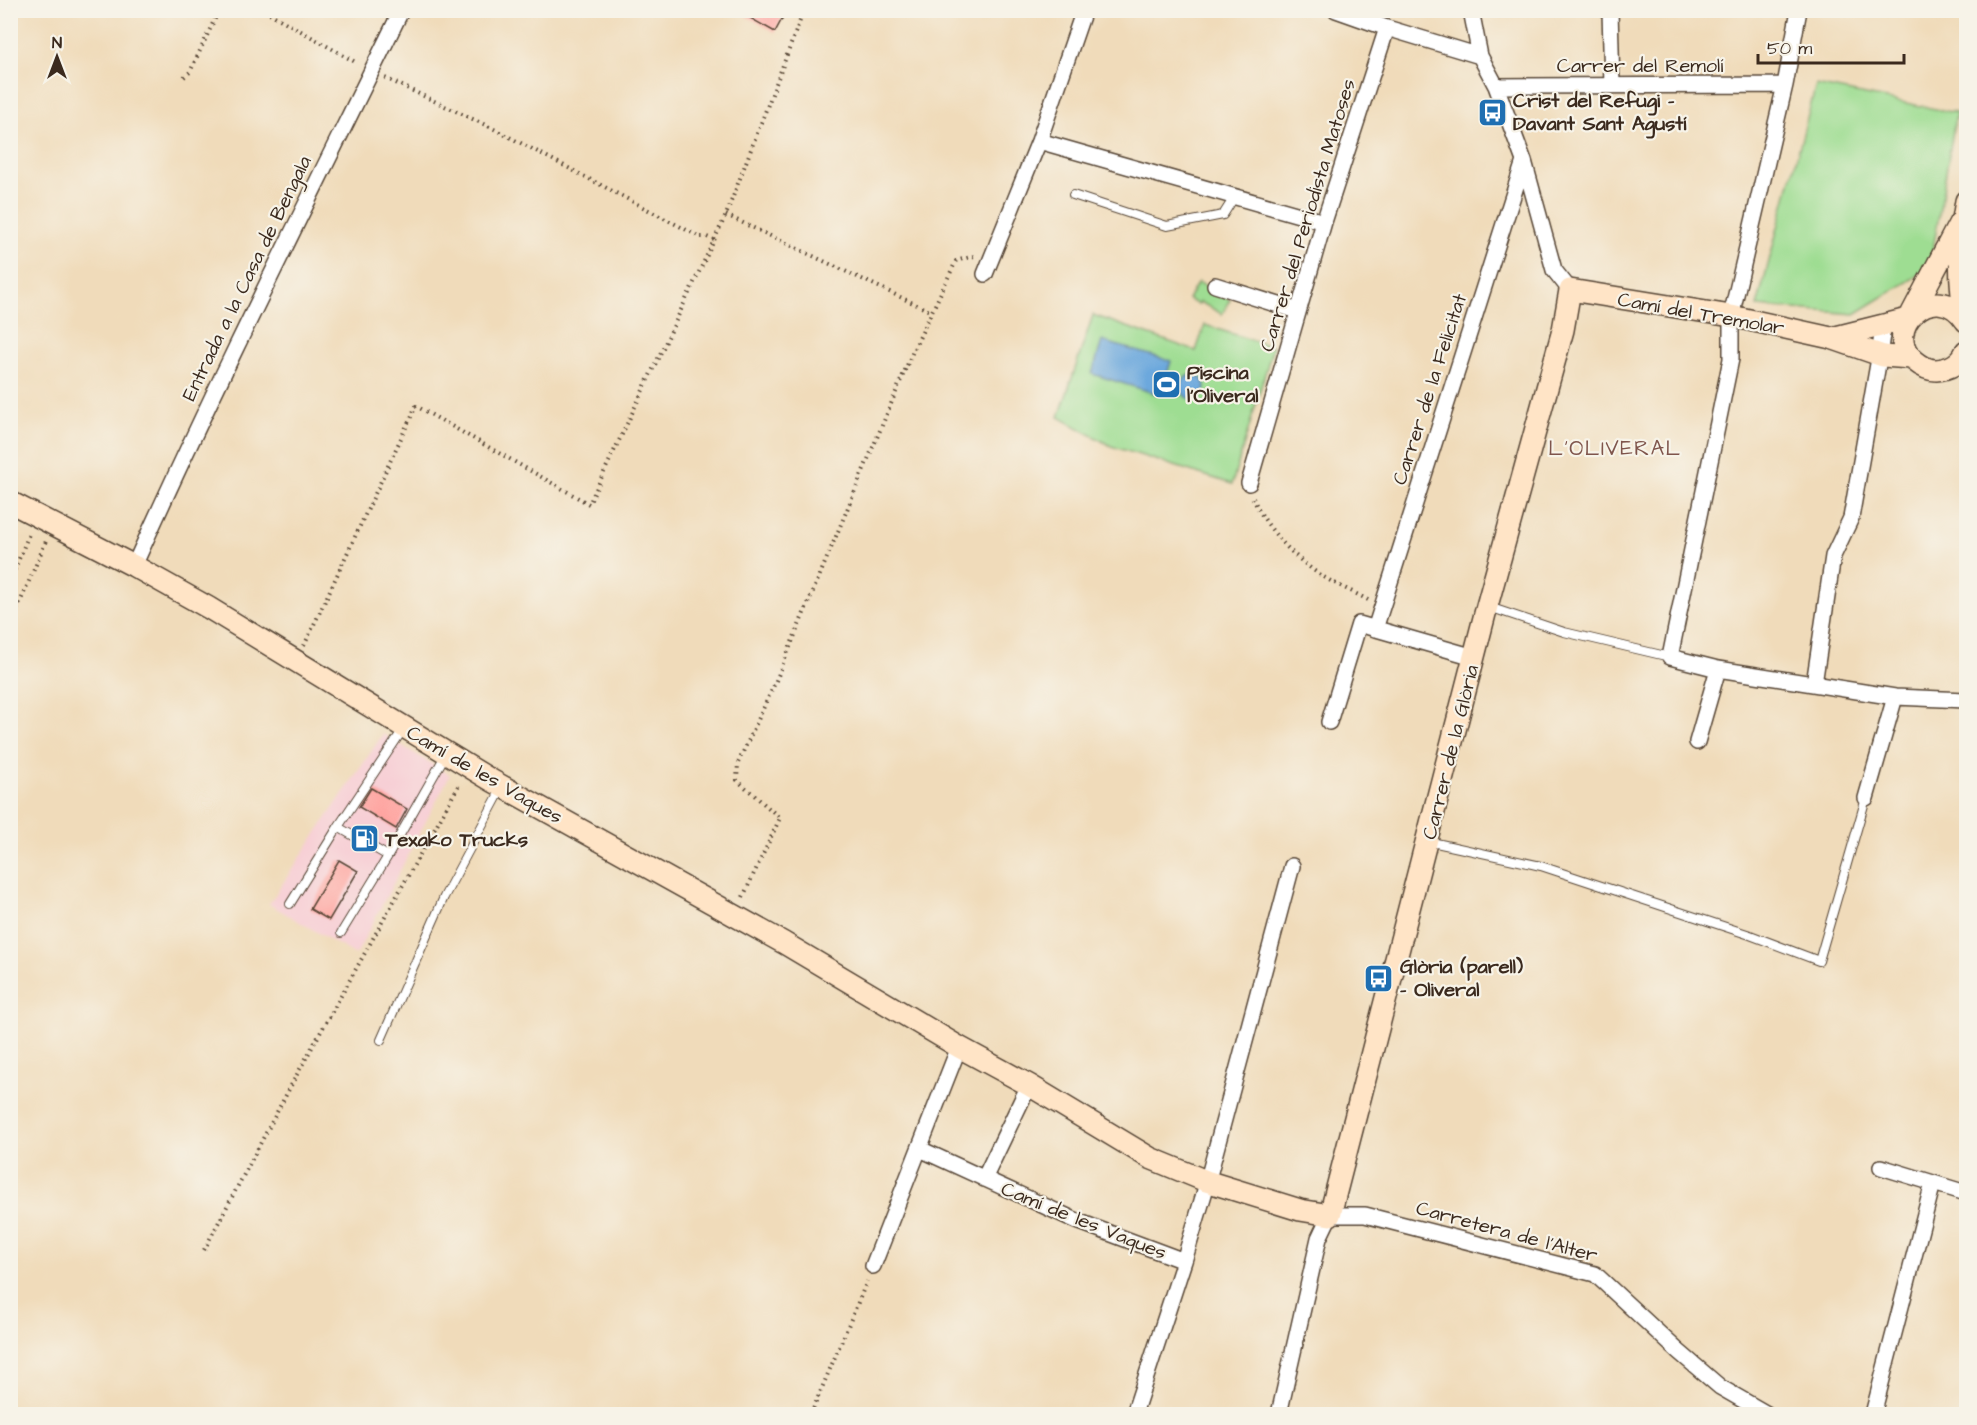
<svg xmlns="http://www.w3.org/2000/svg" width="1977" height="1425" font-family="'Architects Daughter',sans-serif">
	<rect width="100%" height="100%" fill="#f7f3e8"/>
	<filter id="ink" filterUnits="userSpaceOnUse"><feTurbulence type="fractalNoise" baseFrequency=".0167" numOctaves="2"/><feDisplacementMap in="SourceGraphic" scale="12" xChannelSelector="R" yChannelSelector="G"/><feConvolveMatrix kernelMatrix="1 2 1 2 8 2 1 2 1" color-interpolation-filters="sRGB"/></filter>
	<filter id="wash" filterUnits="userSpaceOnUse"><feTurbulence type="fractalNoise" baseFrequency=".008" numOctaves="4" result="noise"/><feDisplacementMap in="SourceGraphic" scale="24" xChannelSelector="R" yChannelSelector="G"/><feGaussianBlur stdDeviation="1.35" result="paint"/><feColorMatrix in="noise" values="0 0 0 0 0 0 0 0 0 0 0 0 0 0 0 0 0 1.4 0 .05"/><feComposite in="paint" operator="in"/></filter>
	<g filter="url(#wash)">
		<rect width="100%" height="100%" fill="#f0dbba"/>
		<path fill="#f7cfd5" d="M383,734L450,775L356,955L269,904Z"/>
		<path fill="#9edd92" stroke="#6c8458" stroke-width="1.5" d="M1816,85L1956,113L1930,268L1855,314L1757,306Z
			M1198,282L1230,300L1222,314L1200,302L1198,305L1188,299Z
			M1093,315L1196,351L1205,325L1273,347L1232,484L1111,446L1059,417Z"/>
		<path fill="#6ca8dd" stroke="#54697e" stroke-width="1.5" d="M1102,341L1171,361L1161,395L1092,374Z
			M1181 387a12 12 0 1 1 24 0a12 12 0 1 1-24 0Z"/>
		<g id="blocks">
			<path fill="#fea5a1" d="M736,10H771L783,17L775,32Z
				M371,788L407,809L396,829L359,807Z
				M339,860L358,871L329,920L310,909Z"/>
		</g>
	</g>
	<g filter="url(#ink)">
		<use href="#blocks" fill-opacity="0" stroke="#564535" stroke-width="1.5"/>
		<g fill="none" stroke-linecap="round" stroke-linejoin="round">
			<defs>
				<path id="lane" d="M1073,195L1167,226L1223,215L1235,196
					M1489,607L1564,632L1670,657
					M404,728L338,827L388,856L446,754
					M1427,841L1541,866L1750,935L1819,961L1866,798
					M290,904L338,827
					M341,933L388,856
					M381,1040L444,897L502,788"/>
				<path id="street" d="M1336,10L1387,28L1480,56
					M1471,10L1480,56L1496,86L1524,161L1554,270L1570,290
					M1610,10L1612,86
					M1799,10L1785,85L1731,316V359L1670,657L1718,669L1895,697L1966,700
					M1496,86L1785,85
					M1039,141L1324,222
					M985,274L1039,141L1084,10
					M1215,285L1298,311
					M1249,483L1324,222L1387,28
					M134,566C218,379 311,195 401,11
					M1375,629L1524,161
					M1814,684L1833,556L1851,518L1878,364L1883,327
					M1329,722L1359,624L1474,657
					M1697,742L1718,669
					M1866,798L1895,697
					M920,1149L1077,1221L1184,1261
					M1881,1167L1966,1193
					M984,1179L1029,1085
					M873,1266L959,1047
					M1134,1414L1184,1261L1204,1194L1292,866
					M1279,1414L1319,1238L1330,1215H1365L1595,1274L1678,1351L1720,1387L1767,1414
					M1873,1414L1933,1183"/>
				<path id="secondary" d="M1912,313L1960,222
					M1966,319C1958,283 1959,238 1966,201
					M1966,321C1936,274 1877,331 1915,361C1921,366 1928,370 1936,370C1949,369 1961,363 1966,351
					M1832,338L1908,319
					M10,502L134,566L209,608L491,780L784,943L959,1047L1029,1085L1150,1158L1206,1181L1300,1210L1330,1215L1487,606L1563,330L1570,290L1731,316L1831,338L1883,356L1911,358"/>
			</defs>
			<use href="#lane" stroke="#564535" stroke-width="10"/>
			<use href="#street" stroke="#564535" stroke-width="18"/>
			<use href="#secondary" stroke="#564535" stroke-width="24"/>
			<path stroke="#564535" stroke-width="4" stroke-dasharray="1.5 4.5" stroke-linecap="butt" d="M264,10L357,63
				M184,77L190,72L219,10
				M385,78L494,129L700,237H707L714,240
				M726,215L932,312
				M1253,498C1266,528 1292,556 1319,574C1334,584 1352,591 1368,600
				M10,581L29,534
				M10,626L46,541
				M304,646L416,406L589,504L726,215L804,10
				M743,897L780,818L737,780L738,763L775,683L913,351L956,261L974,256
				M204,1250L295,1078L460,783
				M811,1414L867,1281"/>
			<use href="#lane" stroke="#fff" stroke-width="8"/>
			<use href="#street" stroke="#fff" stroke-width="15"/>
			<use href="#secondary" stroke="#ffe4c6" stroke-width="21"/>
		</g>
	</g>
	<defs>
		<symbol id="bus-square" viewBox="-11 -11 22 22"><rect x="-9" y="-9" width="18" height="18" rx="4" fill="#1f6fb2" stroke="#f7f3e8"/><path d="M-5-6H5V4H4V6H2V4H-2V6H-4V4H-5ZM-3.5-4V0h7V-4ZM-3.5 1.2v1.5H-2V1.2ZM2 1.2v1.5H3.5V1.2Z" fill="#fff"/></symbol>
		<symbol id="stadium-square" viewBox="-11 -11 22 22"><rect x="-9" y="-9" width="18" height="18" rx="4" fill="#1f6fb2" stroke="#f7f3e8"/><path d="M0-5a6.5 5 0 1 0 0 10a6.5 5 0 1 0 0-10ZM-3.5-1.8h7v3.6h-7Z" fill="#fff"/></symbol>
		<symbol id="fuel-square" viewBox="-11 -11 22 22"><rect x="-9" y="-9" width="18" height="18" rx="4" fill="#1f6fb2" stroke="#f7f3e8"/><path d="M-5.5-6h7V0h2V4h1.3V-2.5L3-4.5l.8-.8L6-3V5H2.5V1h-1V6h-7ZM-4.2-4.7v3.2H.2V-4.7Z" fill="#fff"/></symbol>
	</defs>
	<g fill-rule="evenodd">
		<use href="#bus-square" x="1476" y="96" width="33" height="33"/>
		<use href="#stadium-square" x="1150" y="368" width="33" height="33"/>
		<use href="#fuel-square" x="348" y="822" width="33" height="33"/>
		<use href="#bus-square" x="1362" y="962" width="33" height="33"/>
	</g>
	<g text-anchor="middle" stroke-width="4.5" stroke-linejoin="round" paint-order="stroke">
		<g font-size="20" fill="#3b2a1e" stroke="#f7f3e8">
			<text x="1640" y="72">Carrer del Remolí</text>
			<text transform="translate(1307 215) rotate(-73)" y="7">Carrer del Periodista Matoses</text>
			<text transform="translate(246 278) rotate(-64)" y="7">Entrada a la Casa de Bengala</text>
			<text transform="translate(1701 313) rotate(10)" y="7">Camí del Tremolar</text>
			<text transform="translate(1429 389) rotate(-72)" y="7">Carrer de la Felicitat</text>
			<text transform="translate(1450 752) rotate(-76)" y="7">Carrer de la Glòria</text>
			<text transform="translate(485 774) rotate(30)" y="7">Camí de les Vaques</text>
			<text transform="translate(1084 1220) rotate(22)" y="7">Camí de les Vaques</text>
			<text transform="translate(1507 1231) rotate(15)" y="7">Carretera de l'Alter</text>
		</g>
		<g font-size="20" font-weight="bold" fill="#3b2a1e" stroke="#f7f3e8" text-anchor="start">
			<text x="1513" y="107">Crist del Refugi -<tspan x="1513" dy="23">Davant Sant Agustí</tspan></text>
			<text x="1187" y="379">Piscina<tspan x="1187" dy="23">l'Oliveral</tspan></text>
			<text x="385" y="846">Texako Trucks</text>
			<text x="1400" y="973">Glòria (parell)<tspan x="1400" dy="23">- Oliveral</tspan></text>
		</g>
		<g font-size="21" letter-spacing="1.5" fill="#7f554c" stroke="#f7f3e8">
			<text x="1615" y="455">L'OLIVERAL</text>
		</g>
	</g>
	<rect width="1977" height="1425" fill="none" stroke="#f7f3e8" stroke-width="36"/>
	<g transform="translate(57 57)" stroke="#f7f3e8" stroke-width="4.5" paint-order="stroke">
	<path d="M0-4.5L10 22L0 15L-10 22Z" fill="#3b2a1e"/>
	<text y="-9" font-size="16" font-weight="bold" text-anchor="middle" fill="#3b2a1e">N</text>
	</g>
	<path d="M1758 54v9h146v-9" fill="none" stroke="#3b2a1e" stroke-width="3"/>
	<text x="1767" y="54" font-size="18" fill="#3b2a1e" stroke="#f7f3e8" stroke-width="4.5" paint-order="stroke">50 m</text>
</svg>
